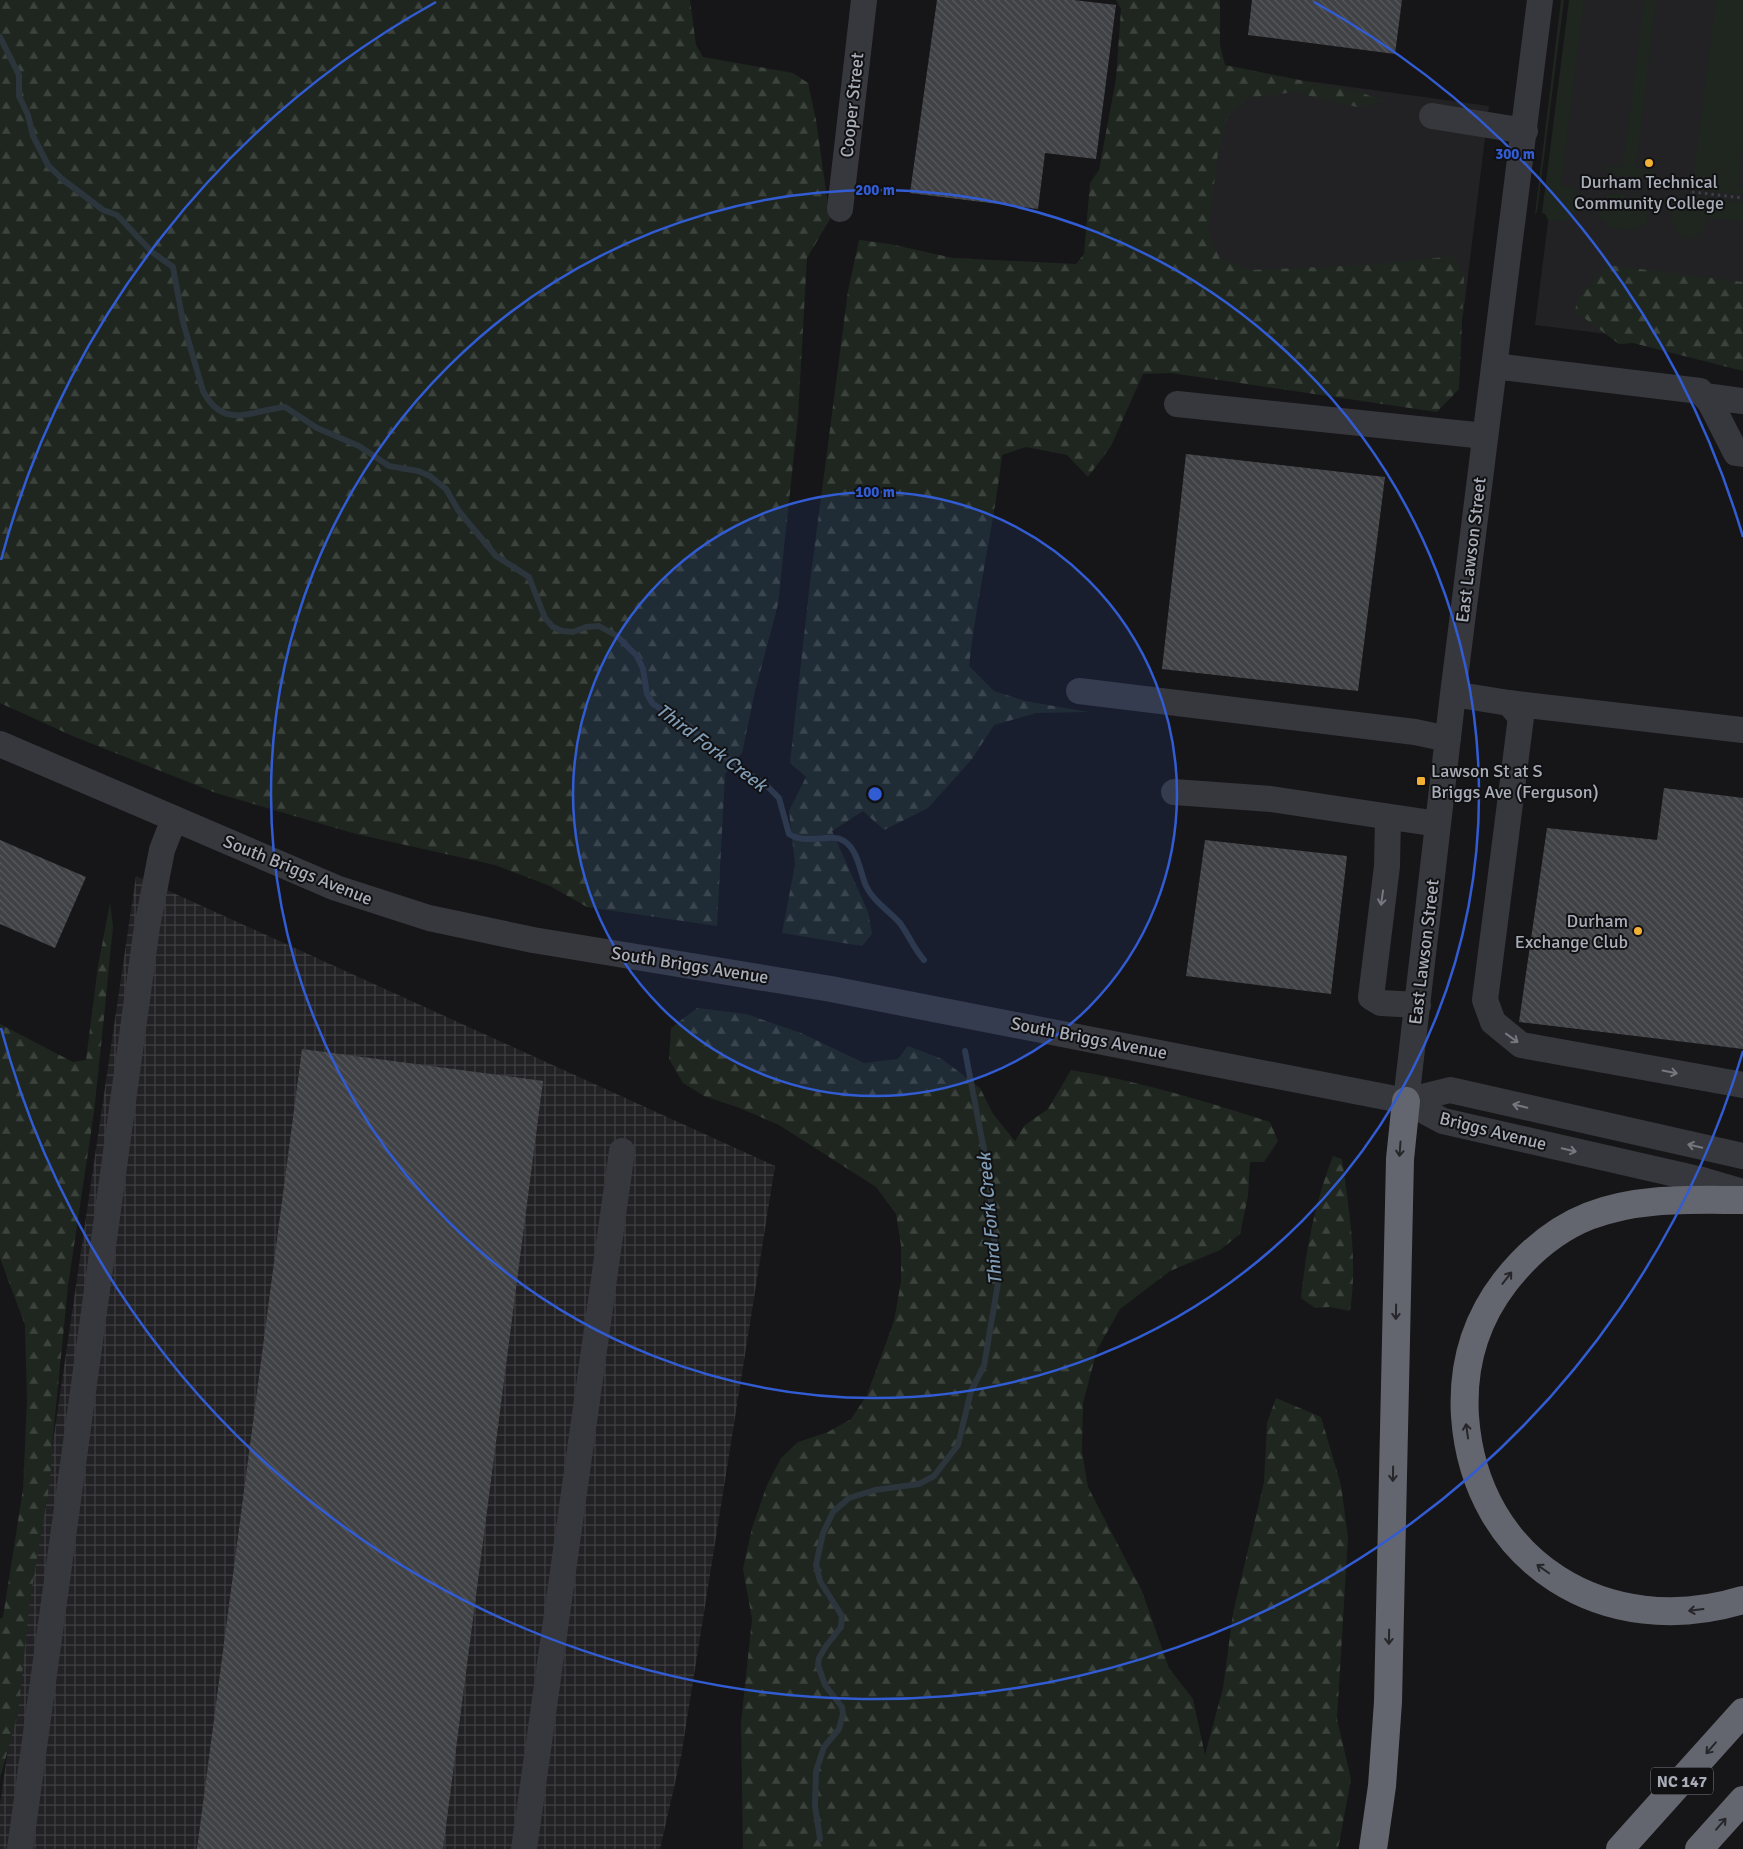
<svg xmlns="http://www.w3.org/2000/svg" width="1743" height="1849" font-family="Signika,sans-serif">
	<defs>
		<pattern id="industrial-grid" width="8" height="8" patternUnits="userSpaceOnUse" patternTransform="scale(1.25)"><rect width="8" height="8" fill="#222225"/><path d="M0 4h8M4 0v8" fill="none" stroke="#3f3f43"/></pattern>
		<pattern id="forest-firs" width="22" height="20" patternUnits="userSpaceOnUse" patternTransform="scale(1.25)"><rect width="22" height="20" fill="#1e261f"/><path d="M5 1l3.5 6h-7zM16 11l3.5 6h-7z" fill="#3c433d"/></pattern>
		<pattern id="building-back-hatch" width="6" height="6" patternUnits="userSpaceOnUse" patternTransform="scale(1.25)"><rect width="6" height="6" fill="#404145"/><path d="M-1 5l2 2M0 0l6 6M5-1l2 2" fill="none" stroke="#595a5e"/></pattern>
	</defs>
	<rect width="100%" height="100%" fill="#161618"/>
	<path fill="#222225" d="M1576,0H1743V351L1535,325Z
		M1215,75L1315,82L1489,106L1463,316L1189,282Z"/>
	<path fill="url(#industrial-grid)" d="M136,876L775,1166L681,1757L660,1849H0V1804Z"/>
	<path fill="#1e261f" d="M1561,0H1564L1537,212L1535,215Z
		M1569,0H1584L1561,185L1576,188L1577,207L1573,217L1564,222L1548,220L1545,214L1542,213Z
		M1644,0H1656L1636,168L1654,171L1649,178L1610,175L1607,173L1605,165L1623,167Z
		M1716,0H1743V145L1738,186L1743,187V195L1692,189Z
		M1611,194L1626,195V200L1631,201L1632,196L1644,199L1649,208L1646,223C1623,244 1573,211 1611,194Z
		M1691,196L1743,202V222L1707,217C1705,222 1705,228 1701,232C1686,249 1671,230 1671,213L1678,205L1691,201Z"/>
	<path fill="url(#forest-firs)" d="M0,0H690L696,45L703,57L793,73L808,83L816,120L830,219L807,258L798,417L778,604L755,691L742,753L725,774L717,926L587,907L550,886L495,865L356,834L216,793L75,737L0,703Z
		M1116,0H1220V45L1225,65L1359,92L1384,101L1357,107L1294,92L1248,98L1227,117L1218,153L1208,231L1220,259L1252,270L1366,265L1455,256L1464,277L1459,389L1437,412L1171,373L1143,374L1111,446L1088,477L1067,455L1026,447L1002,455C994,525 977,595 969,666L994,691L1025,701L1088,712L1036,713L994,725L972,759L928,808L884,830L863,811L832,831L868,912L872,934L862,946L782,933L795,865L789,811L806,777L790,763L810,582L848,291L859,240L890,244L953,258L1076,264L1084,254L1090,183L1099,170L1116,79L1121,9Z
		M1608,265L1743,282V371L1633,343L1619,344L1575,311L1578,298Z
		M110,903L113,926L104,1017L94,1112L68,1286L53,1436L50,1482L30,1600L18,1714L0,1778V1619L3,1617L23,1489L27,1400L25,1325L0,1258V1024L73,1062L86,1060L98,966Z
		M697,1008L746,1014L801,1033L864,1063L898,1059L908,1046L942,1059L980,1088L993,1114L1015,1141L1025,1125L1048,1109L1071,1070C1139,1081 1205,1101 1270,1122L1278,1141L1264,1162H1250L1248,1196L1240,1234L1220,1250L1170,1271L1120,1309L1097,1350L1083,1403L1082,1452L1088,1487L1142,1591L1169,1668L1193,1699L1205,1755L1223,1688L1233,1613L1264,1482L1267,1423L1276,1398L1321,1417L1341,1485L1348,1537L1337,1719L1351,1779L1338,1849H743L741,1723L752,1619L743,1569L752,1528L767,1485L781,1458L798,1442L828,1432L851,1419L867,1395L894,1321L901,1281V1245L896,1214L876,1187L779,1125L737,1107L704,1096L683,1083L669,1059L671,1028Z
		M1333,1156L1342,1159C1349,1209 1358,1262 1350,1311L1330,1307L1315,1308L1301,1298C1306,1249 1315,1202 1333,1156Z"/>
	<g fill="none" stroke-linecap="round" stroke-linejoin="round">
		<path stroke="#2c353c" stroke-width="6" d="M0,37L19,75V96L28,115L33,136L48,165L62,179L103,210L117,215L152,252L173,267L183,322L203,391C224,431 252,410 285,407L317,428L359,446L389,466L418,471L430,476L446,489L458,510L496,556L529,577L545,618L553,627L562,631L573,632L586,627L599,626L617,636L637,656L643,669L647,694L653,704L689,726L711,747L768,787L779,798L789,834C808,846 829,832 844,841C858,850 860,872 866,886C873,901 888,910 899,922C908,933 913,948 924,960
			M820,1839L815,1806L816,1771L824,1747L839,1729L843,1714L842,1707L825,1685L818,1665L819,1658L826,1646L841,1627L842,1616L820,1581L816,1565L823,1533L833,1512L849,1498L875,1490L919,1484L934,1476L958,1445L971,1391L984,1366L998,1283L988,1171L965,1051"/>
	</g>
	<path fill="url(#building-back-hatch)" d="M937,0H1074L1116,5L1096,159L1045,153L1038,209L910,193Z
		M1252,0H1402L1395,54L1248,35Z
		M1186,454L1385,477L1358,691L1162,669Z
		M1664,788L1743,798V1049L1519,1022L1547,828L1657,840Z
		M0,840L86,877L55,948L0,924Z
		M1205,840L1347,856L1331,994L1186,976Z
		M302,1049L543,1081L443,1849H197Z"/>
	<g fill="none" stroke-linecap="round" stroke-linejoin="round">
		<path stroke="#3d3f44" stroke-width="3" stroke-dasharray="2.5 4" stroke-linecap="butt" d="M1692,192L1743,198"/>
		<path stroke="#37383d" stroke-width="26" d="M1432,116L1525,131
			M840,209L864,0
			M1494,366L1700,391L1710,402L1736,453L1743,454
			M1705,396L1743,401
			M1177,404L1485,436
			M1079,691L1415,732L1448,739
			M1453,694L1509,703L1521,717L1485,1000L1493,1022L1521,1045L1743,1085
			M1509,703L1743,730
			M0,744L336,888L429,918L533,940L831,989L1406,1101L1443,1121L1702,1180L1743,1192
			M1174,792L1271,799L1438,824
			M1388,818L1387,866L1371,997L1381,1003L1418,1005
			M1406,1101L1453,694L1540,0
			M1406,1101L1450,1090L1743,1156
			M20,1849L147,927L162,850L174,819
			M524,1849L622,1151"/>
		<path stroke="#63666e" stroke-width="28" d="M1743,1200C1691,1200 1639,1197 1589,1216C1556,1229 1527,1254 1505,1282C1475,1321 1462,1367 1465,1416C1475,1563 1607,1642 1743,1600
			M1373,1849L1382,1786L1388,1702L1400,1159L1406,1101
			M1620,1849L1743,1712
			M1699,1849L1743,1800"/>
	</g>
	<defs><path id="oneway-shaft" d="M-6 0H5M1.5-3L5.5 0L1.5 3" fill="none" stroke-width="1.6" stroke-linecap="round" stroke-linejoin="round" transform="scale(1.25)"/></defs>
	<g stroke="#757881">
		<use href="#oneway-shaft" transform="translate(1382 898) rotate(98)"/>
		<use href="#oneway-shaft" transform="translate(1512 1038) rotate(36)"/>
		<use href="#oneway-shaft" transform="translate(1670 1072) rotate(11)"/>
		<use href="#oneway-shaft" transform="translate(1520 1106) rotate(-167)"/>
		<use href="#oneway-shaft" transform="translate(1695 1146) rotate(-167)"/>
		<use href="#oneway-shaft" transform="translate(1569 1150) rotate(13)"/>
	</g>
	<g stroke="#26262a">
		<use href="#oneway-shaft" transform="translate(1400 1149) rotate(94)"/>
		<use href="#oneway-shaft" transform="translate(1507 1278) rotate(-52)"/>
		<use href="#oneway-shaft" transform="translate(1396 1312) rotate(91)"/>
		<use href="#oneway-shaft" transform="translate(1467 1431) rotate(-98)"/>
		<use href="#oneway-shaft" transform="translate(1393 1474) rotate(91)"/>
		<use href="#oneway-shaft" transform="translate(1543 1569) rotate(-145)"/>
		<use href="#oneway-shaft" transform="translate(1696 1610) rotate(173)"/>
		<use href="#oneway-shaft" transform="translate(1389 1637) rotate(91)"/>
		<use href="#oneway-shaft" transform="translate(1711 1748) rotate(131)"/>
		<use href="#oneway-shaft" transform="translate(1721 1824) rotate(-49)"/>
	</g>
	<circle cx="875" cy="794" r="302" fill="#325cd3" fill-opacity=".12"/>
	<g fill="none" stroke="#325cd3" stroke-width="2.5">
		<circle cx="875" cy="794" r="302"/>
		<circle cx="875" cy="794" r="604"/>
		<path d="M1743 1051A905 905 0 0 1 1 1028M1 560A905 905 0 0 1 436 2M1314 2A905 905 0 0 1 1743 537"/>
	</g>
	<g fill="#f2b134" stroke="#111113" stroke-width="2">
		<circle cx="1649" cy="163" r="5"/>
		<rect x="1416" y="776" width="10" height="10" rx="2.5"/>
		<circle cx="1638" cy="931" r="5"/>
	</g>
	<g text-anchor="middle" stroke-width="4" stroke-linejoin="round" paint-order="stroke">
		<rect fill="#111113" stroke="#7b7e86" stroke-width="1" x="1651" y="1767.5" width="62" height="27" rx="4"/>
		<g font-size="16" font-weight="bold" fill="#a8adb8">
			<text x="1682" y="1787">NC 147</text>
		</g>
		<g font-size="18" fill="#a8adb8" stroke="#111113">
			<text transform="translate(852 105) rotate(-84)" y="6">Cooper Street</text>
			<text transform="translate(1471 550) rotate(-83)" y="6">East Lawson Street</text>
			<text transform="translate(298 870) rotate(22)" y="6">South Briggs Avenue</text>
			<text transform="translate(1424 952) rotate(-83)" y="6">East Lawson Street</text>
			<text transform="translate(690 965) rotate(9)" y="6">South Briggs Avenue</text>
			<text transform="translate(1089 1038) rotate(11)" y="6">South Briggs Avenue</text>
			<text transform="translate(1493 1131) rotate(14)" y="6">Briggs Avenue</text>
		</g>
		<g font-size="18" fill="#a8adb8" stroke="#111113">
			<text x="1649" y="188">Durham Technical<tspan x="1649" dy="21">Community College</tspan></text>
			<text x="1431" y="777" text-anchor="start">Lawson St at S<tspan x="1431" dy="21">Briggs Ave (Ferguson)</tspan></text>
			<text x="1628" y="927" text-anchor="end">Durham<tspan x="1628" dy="21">Exchange Club</tspan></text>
		</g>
		<g font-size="19" font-style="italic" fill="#7f9bb3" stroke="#111113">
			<text transform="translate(712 747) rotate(37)" y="7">Third Fork Creek</text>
			<text transform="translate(989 1219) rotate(-95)" y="7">Third Fork Creek</text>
		</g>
	</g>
	<circle cx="875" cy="794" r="8" fill="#325cd3" stroke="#111113" stroke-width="2.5"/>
	<g font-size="15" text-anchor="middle" font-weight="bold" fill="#325cd3" stroke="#111113" stroke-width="4" stroke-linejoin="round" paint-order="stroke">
		<text x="1515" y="159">300 m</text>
		<text x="875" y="195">200 m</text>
		<text x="875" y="497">100 m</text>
	</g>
</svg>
